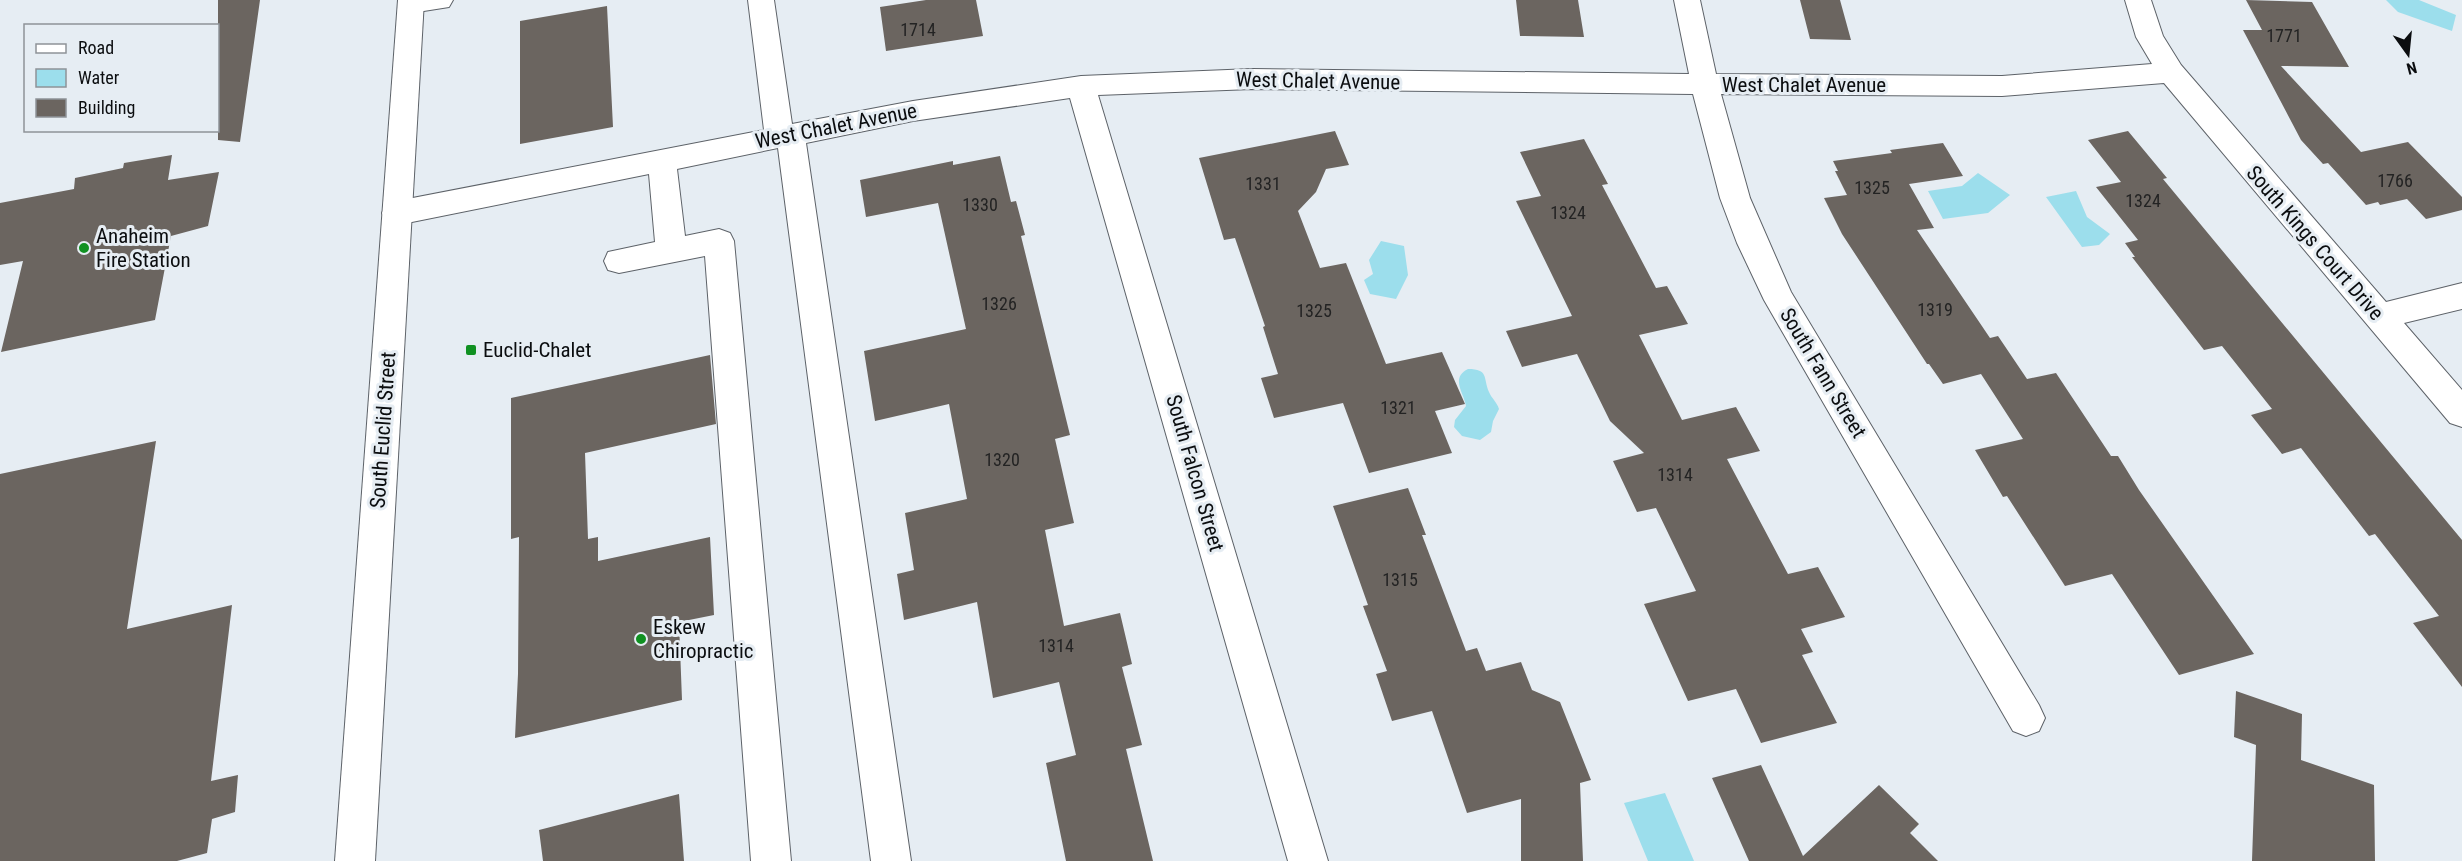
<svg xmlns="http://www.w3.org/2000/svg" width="2462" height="861" font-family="'Roboto Condensed',sans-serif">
	<rect width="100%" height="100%" fill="#e6edf3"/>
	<path fill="#9cdeec" d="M2386,0H2419L2456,15L2452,31L2398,12Z
		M1978,173L2010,195L1988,213L1943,219L1928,191L1962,186Z
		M2076,191L2087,217L2110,234L2099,245L2082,247L2046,197Z
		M1381,241L1404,246L1408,275L1396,299L1370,294L1364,280L1373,274L1369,260Z
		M1468,369C1489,369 1483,378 1489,392C1492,399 1497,402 1499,409L1493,421L1491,432L1480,440L1462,436L1454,427L1455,420L1466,406C1464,393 1450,378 1468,369Z
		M1665,793L1694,861H1648L1624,803Z"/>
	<path fill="#6b6560" d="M218,0H260L240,142L218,140Z
		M926,0H976L983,36L886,51L880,7Z
		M1516,0H1578L1584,37L1520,36Z
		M1800,0H1840L1851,40L1810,39Z
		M2246,0L2312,2L2349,67L2281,66L2361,152L2408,142L2462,197V210L2426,219L2407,199L2380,205L2378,202L2366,205L2328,163L2323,164L2301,140L2243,30H2262Z
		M607,6L613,127L520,144V21Z
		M1335,131L1349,165L1326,169L1316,192L1298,211L1320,268L1346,263L1386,364L1442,352L1465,404L1435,411L1452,453L1369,473L1343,403L1274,418L1261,378L1278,374L1263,327L1265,326L1235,238L1224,240L1199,158Z
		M2128,131L2167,178L2163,179L2462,540V687L2413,623L2439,616L2375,534L2369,536L2301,448L2282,454L2251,415L2272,409L2222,346L2204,350L2132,257H2135L2125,243L2138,240L2096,187L2121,182L2088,140Z
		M1584,139L1608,184L1602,185L1656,288L1667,286L1688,324L1639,335L1682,420L1736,407L1760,451L1727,459L1788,574L1818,567L1845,617L1801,629L1813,652L1802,655L1837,723L1761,743L1736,689L1688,701L1644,604L1696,591L1656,508L1637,512L1613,461L1644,453L1610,421L1577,354L1522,367L1506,331L1572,316L1516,201L1541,196L1520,152Z
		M1943,143L1963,176L1909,184L1934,228L1917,230L1990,338L1998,336L2027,379L2056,373L2111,456H2118L2139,490L2254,654L2179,675L2112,574L2065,586L2007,496L2003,497L1975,450L2023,439L1981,374L1943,384L1929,364H1927L1842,234L1824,198L1847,195L1835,171H1838L1833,161L1892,153L1890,150Z
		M172,155L168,180L219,172L208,226L171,236L155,320L1,352L23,261L0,265V203L74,189L75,178L123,168L124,163Z
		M1000,156L1011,202L1016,201L1025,235L1021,236L1070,435L1055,439L1074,523L1045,530L1064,626L1120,613L1132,664L1122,667L1142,745L1126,749L1153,861H1066L1046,763L1076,755L1059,682L993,698L977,602L904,620L897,574L914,570L905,513L967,499L949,404L875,421L864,351L966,329L938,203L866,217L860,180L953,161V165Z
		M710,355L716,424L585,453L588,539L598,537V561L710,537L714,615L679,622L682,700L515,738L518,674L519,537L511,539V398Z
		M156,441L127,629L232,605L211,781L238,775L235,812L212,819L207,853L177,861H0V474Z
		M1408,488L1426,535H1422L1466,651L1477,648L1486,671L1521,662L1532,690L1560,702L1591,780L1580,783L1583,861H1521V799L1467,813L1432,711L1392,721L1376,674L1387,671L1363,606L1368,605L1333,506Z
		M2236,691L2302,714L2301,760L2374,785L2375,861H2252L2256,745L2234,737Z
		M1761,765L1803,856L1879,785L1919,824L1910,833L1938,861H1749L1712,778Z
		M679,794L684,861H543L539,830Z"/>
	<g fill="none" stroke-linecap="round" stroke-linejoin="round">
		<defs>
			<path id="minor" d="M400,0H453L449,7L411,13L402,11L398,4Z
				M748,0H774L792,124L913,101L1081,76L1252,69L1689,74L1674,0H1700L1716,74L2002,76L2152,64L2136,37L2125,0H2151L2163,36L2181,65L2386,302L2462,283V309L2404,323L2462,390V427L2450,423L2164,83L2002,96L1721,94L1750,198L1791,292L2039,705L2045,718L2039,731L2026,736L2013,731L1764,300L1737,243L1720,198L1693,94L1252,89L1098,95L1328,861H1288L1070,98L913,121L806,143L911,861H871L778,148L677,169L685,236L719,229L730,233L734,241L791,861H751L705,256L619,273L608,270L604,261L608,252L655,242L649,174L397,225L386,221L382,213L386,205L397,201L764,130Z"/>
			<path id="major" d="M398,0H424L375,861H335Z"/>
		</defs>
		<use href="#minor" stroke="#5d6268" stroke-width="2"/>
		<use href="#major" stroke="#5d6268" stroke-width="2"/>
		<use href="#minor" fill="#fff" fill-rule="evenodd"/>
		<use href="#major" fill="#fff" fill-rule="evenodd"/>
	</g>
	<g fill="#109121" stroke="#e6edf3" stroke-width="2">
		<circle cx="84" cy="248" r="6"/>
		<rect x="465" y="344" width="12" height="12" rx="3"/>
		<circle cx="641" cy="639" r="6"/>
	</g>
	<g text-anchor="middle" stroke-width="6" stroke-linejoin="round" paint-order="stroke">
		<g font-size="18" fill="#232323">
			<text x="918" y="36">1714</text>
			<text x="2284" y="42">1771</text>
			<text x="2395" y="187">1766</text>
			<text x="1263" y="190">1331</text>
			<text x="1872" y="194">1325</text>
			<text x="2143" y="207">1324</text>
			<text x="980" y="211">1330</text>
			<text x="1568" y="219">1324</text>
			<text x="999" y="310">1326</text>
			<text x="1935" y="316">1319</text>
			<text x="1314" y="317">1325</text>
			<text x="1398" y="414">1321</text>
			<text x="1002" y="466">1320</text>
			<text x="1675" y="481">1314</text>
			<text x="1400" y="586">1315</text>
			<text x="1056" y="652">1314</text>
		</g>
		<g font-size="21" fill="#0b0d0f" stroke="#e6edf3">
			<text transform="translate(1318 81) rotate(1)" y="7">West Chalet Avenue</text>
			<text x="1804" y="92">West Chalet Avenue</text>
			<text transform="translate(836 126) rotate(-11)" y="7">West Chalet Avenue</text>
			<text transform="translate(2315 243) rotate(49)" y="7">South Kings Court Drive</text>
			<text transform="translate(1823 373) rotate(59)" y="7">South Fann Street</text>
			<text transform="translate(383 430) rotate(-86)" y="7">South Euclid Street</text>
			<text transform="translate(1195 473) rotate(74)" y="7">South Falcon Street</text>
		</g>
		<g font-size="21" fill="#0b0d0f" stroke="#e6edf3" text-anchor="start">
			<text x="96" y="243">Anaheim<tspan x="96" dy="24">Fire Station</tspan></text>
			<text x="483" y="357">Euclid-Chalet</text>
			<text x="653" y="634">Eskew<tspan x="653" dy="24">Chiropractic</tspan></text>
		</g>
	</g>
	<rect x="24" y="24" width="195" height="108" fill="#e6edf3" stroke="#8e9398" stroke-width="1.5"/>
	<rect x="36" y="44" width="30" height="9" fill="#ffffff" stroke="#8e9398" stroke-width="1.5"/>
	<text x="78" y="54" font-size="18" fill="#0b0d0f">Road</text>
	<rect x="36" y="69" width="30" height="18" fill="#9cdeec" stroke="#8e9398" stroke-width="1.5"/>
	<text x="78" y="84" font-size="18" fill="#0b0d0f">Water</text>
	<rect x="36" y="99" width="30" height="18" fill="#6b6560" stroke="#8e9398" stroke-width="1.5"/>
	<text x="78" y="114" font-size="18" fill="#0b0d0f">Building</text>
	<g transform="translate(2408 54) rotate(165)" stroke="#e6edf3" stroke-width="4.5" paint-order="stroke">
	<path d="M0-4.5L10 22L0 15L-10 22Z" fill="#0b0d0f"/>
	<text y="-9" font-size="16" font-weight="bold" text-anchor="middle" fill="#0b0d0f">N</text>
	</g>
</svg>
